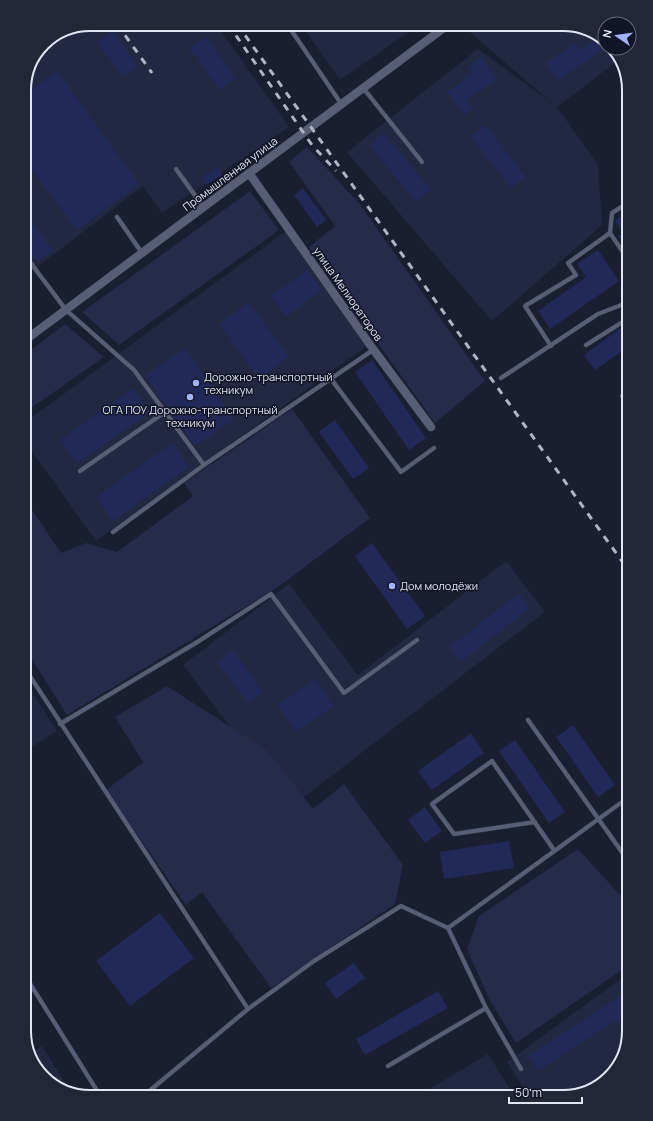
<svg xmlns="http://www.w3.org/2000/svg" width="653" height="1121" font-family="Manrope,sans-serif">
	<rect width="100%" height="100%" fill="#1a1e31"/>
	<path fill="#222841" d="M90,24H216L289,127L162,213L143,186L24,277V86L44,43Z
		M301,24H420L340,80Z
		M471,24H567L600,35L605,41V48H611L620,59L557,107L598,165L602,225L492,321L347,152L478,49L552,103L465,28Z
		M289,229L369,344L96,541L24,440V423Z
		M24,287L33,298L24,305Z
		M506,561L545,612L291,807L183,665L289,584L358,675Z
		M24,680L57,731L24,752Z
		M629,973V1031L618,1067L592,1090L563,1097H529L507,1062Z
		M42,1046L70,1091L54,1086L31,1060L29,1054Z
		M488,1054L515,1097H416Z"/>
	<path fill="#242b4b" d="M307,147L359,203L485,381L435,423L309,247L335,226L289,162Z
		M250,191L279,230L119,345L82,312Z
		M65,324L104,357L24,413V355Z
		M292,409L370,518L278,587L67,715L24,647V498L61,553L86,543L117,552L193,496L184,483Z
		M167,686L268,751L313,809L344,784L403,865L395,904L271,988L202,892L186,905L106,790L143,762L115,717Z
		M578,849L629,905V965L516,1043L490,1001L467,949L479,916Z"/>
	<path fill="#212958" d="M112,31L138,66L123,77L97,42Z
		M601,36L605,41V48L558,81L546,63L576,43L581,50Z
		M206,37L236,79L220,90L190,49Z
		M481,57L497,79L467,100L473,108L464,115L447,92L473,74L468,67Z
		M57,71L139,184L77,230L24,159V95Z
		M485,125L526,177L511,188L470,136Z
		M384,133L431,190L416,202L369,145Z
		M217,167L223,174L206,185L201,178Z
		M303,188L326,220L317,227L294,195Z
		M629,210V251L618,236L623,233L615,221Z
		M24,212L53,250L38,262L24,243Z
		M598,250L619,281L550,329L538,311L586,277L577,264Z
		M307,270L322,290L286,317L271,296Z
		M249,302L289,357L259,379L219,324Z
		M629,322V346L595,370L584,355Z
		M185,348L234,419L195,446L145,376Z
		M372,360L426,438L409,450L355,372Z
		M133,388L150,412L77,464L60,440Z
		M335,420L369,468L353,479L319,432Z
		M172,443L189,467L113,521L96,497Z
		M372,543L425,616L407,629L355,556Z
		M519,593L530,608L461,662L450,647Z
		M233,650L263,692L248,703L217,662Z
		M315,679L334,706L296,732L278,705Z
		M573,725L615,785L598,797L556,737Z
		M471,733L484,753L432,790L418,771Z
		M515,740L565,812L549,823L499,751Z
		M425,807L442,831L425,843L408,820Z
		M509,841L514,868L444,879L440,852Z
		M160,913L194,958L130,1006L96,961Z
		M354,963L365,978L336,999L325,983Z
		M629,990V1012L538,1071L528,1056Z
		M438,991L448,1008L365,1055L356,1039Z"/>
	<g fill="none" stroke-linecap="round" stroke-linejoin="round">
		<defs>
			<path id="service" d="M287,24L342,105
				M364,89L422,162
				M176,169L204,208
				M117,217L142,253
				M24,254L66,310L134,370L165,412L80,471
				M629,261L610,233L612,213L629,202
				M586,345L629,318
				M551,346L525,306L576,275L568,263L610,233
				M501,378L598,314L629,302
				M331,379L401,472L434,448
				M622,396L629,391
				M165,412L204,465
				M113,532L204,465L373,350
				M24,667L248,1009
				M528,720L629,862
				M60,724L199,641L271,594L344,693L417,640
				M535,822L454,834L432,804L492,761L554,850
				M448,928L486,1008L521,1069
				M24,974L101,1097
				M388,1066L486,1008
				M142,1097L248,1009L314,961L401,906L448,928L629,797"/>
			<path id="minor" d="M249,173L373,349L431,427
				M24,341L449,24"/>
		</defs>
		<use href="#service" stroke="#363949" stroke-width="5"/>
		<use href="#minor" stroke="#363949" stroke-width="9"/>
		<use href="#service" stroke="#585e75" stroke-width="4"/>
		<use href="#minor" stroke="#585e75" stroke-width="8"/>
		<path stroke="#b1b5c3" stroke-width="3" stroke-dasharray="7 7" stroke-linecap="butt" d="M117,24L152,73
			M228,24L312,145L336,171
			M237,24L629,571
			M29,1052L44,1075"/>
	</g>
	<g fill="#a1b3fd" stroke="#111527" stroke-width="1.5">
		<circle cx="196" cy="383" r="4"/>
		<circle cx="190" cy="397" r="4"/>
		<circle cx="392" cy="586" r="4"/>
	</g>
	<g text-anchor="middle" stroke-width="3" stroke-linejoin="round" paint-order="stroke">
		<g font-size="11" fill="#e2e6f3" stroke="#111527">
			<text transform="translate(230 174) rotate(-37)" y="4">Промышленная улица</text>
			<text transform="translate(348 294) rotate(55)" y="4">улица Мелиораторов</text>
		</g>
		<g font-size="11" fill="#e2e6f3" stroke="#111527" text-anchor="start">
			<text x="204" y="381">Дорожно-транспортный<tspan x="204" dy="13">техникум</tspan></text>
			<text x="190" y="414" text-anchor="middle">ОГА ПОУ Дорожно-транспортный<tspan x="190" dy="13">техникум</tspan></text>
			<text x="400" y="590">Дом молодёжи</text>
		</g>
	</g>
	<path d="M0 0H653V1121H0ZM90 31H563A59 59 0 0 1 622 90V1031A59 59 0 0 1 563 1090H90A59 59 0 0 1 31 1031V90A59 59 0 0 1 90 31Z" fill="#222637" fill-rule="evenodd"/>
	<path fill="none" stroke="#e2e6f3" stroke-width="2" d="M90 31H563A59 59 0 0 1 622 90V1031A59 59 0 0 1 563 1090H90A59 59 0 0 1 31 1031V90A59 59 0 0 1 90 31Z"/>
	<g transform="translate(617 36) rotate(283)"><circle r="19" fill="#111527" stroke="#656979"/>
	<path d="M0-3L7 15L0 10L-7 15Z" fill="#a1b3fd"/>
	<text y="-6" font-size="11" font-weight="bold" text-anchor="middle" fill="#e2e6f3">N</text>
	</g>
	<path d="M509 1097v6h73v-6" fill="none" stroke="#e2e6f3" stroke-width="2"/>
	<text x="515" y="1097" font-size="12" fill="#e2e6f3" stroke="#111527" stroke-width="3" paint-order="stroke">50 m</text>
</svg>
